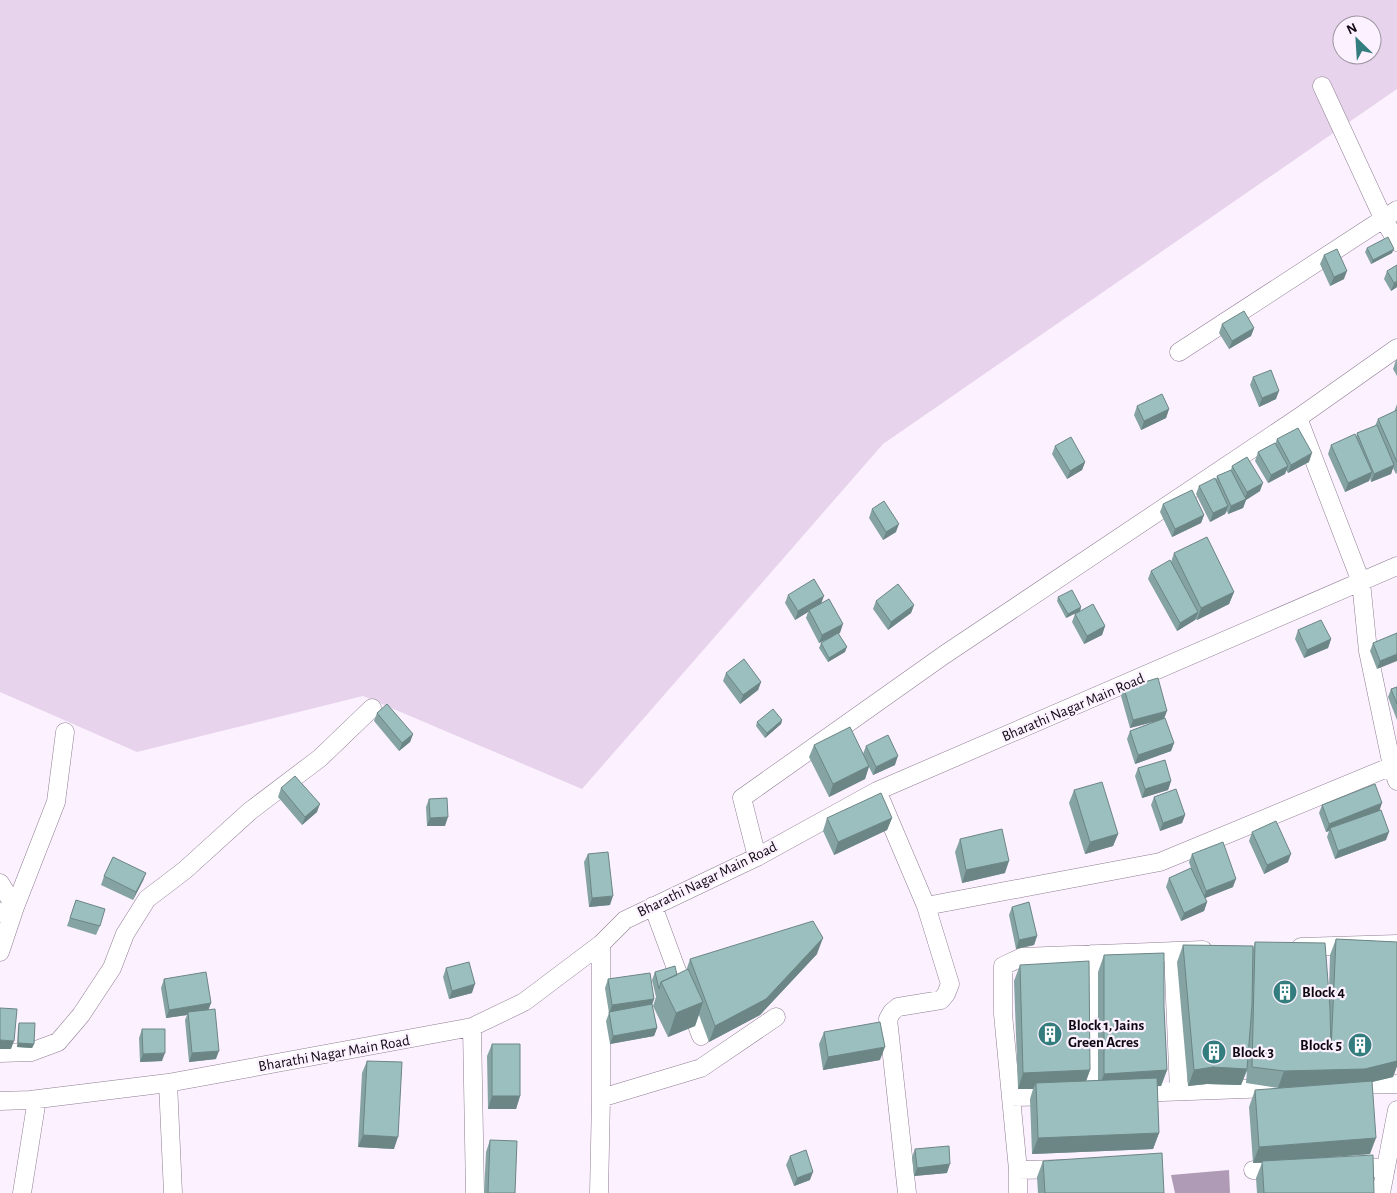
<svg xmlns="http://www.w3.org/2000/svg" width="1397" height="1193" font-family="'Alegreya Sans',sans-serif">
	<rect width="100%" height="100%" fill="#fcf1ff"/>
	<path fill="#e7d4ec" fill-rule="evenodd" d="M0,0H1397V89L883,444L582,789L363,696L137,752L0,692ZM1342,25H1372V55H1342Z"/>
	<path fill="#af9bb5" d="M1229,1170L1230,1193H1175L1171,1175Z"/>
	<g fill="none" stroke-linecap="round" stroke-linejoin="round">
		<defs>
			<path id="minor" d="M1322,86L1383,218L1397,242
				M1179,352L1397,210
				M1298,418L1361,582L1368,651L1392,766L1397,781
				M881,800L926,906L950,984L946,994L941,1000L898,1007L892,1012L888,1019L907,1193
				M757,857L742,798L944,655L1298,418L1397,348
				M0,883L15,907L0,913
				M653,906L701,1036
				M926,906L1160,862L1397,764
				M1301,947L1397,944
				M1173,951L1179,1091
				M0,952L15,907L56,802L65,732
				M1092,954L1093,1094
				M472,1027L475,1193
				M0,1053L31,1052L58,1042L81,1015L112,968L125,934L147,899L185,870L250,811L320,758L372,708
				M168,1083L173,1193
				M1348,1085L1397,1084
				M1135,1093L1302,1087
				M1011,1097L1054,1096
				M601,1098L701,1068L776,1017
				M0,1101L30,1100L168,1083L472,1027L524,1002L601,944L625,920L757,857L877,791L1397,566
				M1349,1168H1386
				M1018,1170L1065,1169
				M1253,1170H1283
				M22,1193L37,1099
				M599,1193L601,1098V944
				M1018,1193V1170L1003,1014V966L1022,957L1203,950
				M1381,1193L1397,1110"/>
		</defs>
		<use href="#minor" stroke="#8e7d93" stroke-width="19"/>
		<use href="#minor" stroke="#fff" stroke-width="18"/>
	</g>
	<path fill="#85a3a3" d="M1367,248L1392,253L1371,264L1365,252Z
		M1324,255L1344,279L1330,286L1320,264Z
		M1397,265V287L1391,291L1384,279L1387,271Z
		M1222,324L1254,328L1251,336L1229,349L1219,333Z
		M1396,360H1397V376L1393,369Z
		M1253,377L1276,399L1259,407L1250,385Z
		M1397,404V473L1396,474L1393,468L1391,474L1371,482L1370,478L1369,481L1345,492L1328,454L1331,445L1356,437L1357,433L1375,426L1378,419L1394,412Z
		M1137,406L1169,409L1166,418L1141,430L1134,415Z
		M1277,439L1309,462L1288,473L1286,470L1285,474L1268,483L1255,461L1258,452L1275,444Z
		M1055,446L1085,462L1082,470L1067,479L1052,454Z
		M1232,466L1260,491L1246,500L1243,508L1228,514L1227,511L1225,514L1210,522L1196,494L1199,486L1216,480L1217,476L1231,470Z
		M1163,504L1204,515L1201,523L1172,537L1160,512Z
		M872,509L896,532L883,540L869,518Z
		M1174,553L1234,592L1229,604L1197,620L1196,619L1195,620L1177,631L1148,579L1151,571L1171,562Z
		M788,595L822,603L840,633H838L845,652L828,662L819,648L821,643L834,635L819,643L806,618L808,612L795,620L785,603Z
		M1058,597L1081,607L1080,611L1066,618L1057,601Z
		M876,601L914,605L911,613L888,630L873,609Z
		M1075,614L1105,626L1102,635L1084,644L1072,622Z
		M1298,630L1331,639L1328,648L1304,658L1295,639Z
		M1397,633L1377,669L1370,651L1373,643Z
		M726,673L761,682L758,690L740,704L723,681Z
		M1397,687V720L1388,697L1391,689Z
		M1124,688L1164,719L1174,743L1171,751L1135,764L1127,739L1130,731L1161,720L1130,728L1121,696Z
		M377,713L413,734L410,742L399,751L374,721Z
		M782,720L781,724L765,738L756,726L757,722Z
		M814,745L863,754L866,746L895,765L873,775L869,767L865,779L829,797L809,757Z
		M1138,768L1171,781L1168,790L1142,798L1135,776Z
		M281,788L317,812L302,825L278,797Z
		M1074,790L1118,834L1113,846L1085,854L1069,803Z
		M1154,797L1185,815L1182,823L1160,831L1151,805Z
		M429,799L445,826H427L426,807Z
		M1322,805L1380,810L1386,840L1335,859L1327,837L1329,831L1326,832L1319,813Z
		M827,818H892L887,830L834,855L823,831Z
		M1252,832L1288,862L1264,874L1249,841Z
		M960,839L1005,873L962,883L955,852Z
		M588,854L610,905L589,907L584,862Z
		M1192,854L1233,887L1205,898L1207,902L1204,911L1181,921L1166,887L1169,878L1191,868L1189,862Z
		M146,873L133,900L101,885L104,876Z
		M76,900L100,926L96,935L67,926Z
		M1012,907L1037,936L1034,945L1016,949L1009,915Z
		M1336,939L1397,942V1066L1393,1077L1372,1082L1370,1154L1318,1158L1374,1193H1257L1256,1178L1262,1163H1253L1249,1107L1255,1090L1302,1087L1278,1088L1246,1083L1247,1071L1241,1085L1207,1084L1188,1086L1177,962L1183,945L1253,949L1255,942L1329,989L1330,955Z
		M817,954L760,1015L709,1042L699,1015L695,1026L668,1037L653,1006L656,997L652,980L655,972L677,975L686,971L690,959Z
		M1104,955L1164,1007L1167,1070L1161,1086H1157L1159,1133L1153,1149L1032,1154L1030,1099L1033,1089H1018L1014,981L1020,965L1090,1070L1086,1081L1098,1080V972Z
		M446,968L472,993L449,999L443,977Z
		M164,979L211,1003L208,1010L216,1059L189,1062L185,1020L187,1015L166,1018L161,988Z
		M608,979L654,999L652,1005L657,1028L654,1036L610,1044L606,1021L609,1013L605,988Z
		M19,1023L34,1044L32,1048L17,1047L18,1027Z
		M142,1029L162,1061L140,1062L139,1038Z
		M824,1032L880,1060L823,1070L819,1044Z
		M492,1044L520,1096L516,1109H488L487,1056Z
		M367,1061L394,1149L358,1147L362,1073Z
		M490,1140L515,1193H484L486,1152Z
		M915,1149L947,1173L914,1176L912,1157Z
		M790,1156L810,1180L794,1186L786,1165Z
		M1043,1161L1164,1193H1038L1037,1177Z"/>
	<path fill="#6c8585" d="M1394,249L1392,253L1371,264L1373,260Z
		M1347,271L1344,279L1330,286L1334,277Z
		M1397,281V287L1391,291L1394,283Z
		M1254,328L1251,336L1229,349L1232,341Z
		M1279,391L1276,399L1259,407L1262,398Z
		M1169,409L1166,418L1141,430L1144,421Z
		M1312,453L1309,462L1288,473L1291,465Z
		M1085,462L1082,470L1067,479L1070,471Z
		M1394,465L1391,474L1371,482L1374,474Z
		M1288,466L1285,474L1268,483L1271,475Z
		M1372,472L1369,481L1345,492L1348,483Z
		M1263,483L1260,491L1246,500L1243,508L1228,514L1231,506L1244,500L1247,492Z
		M1228,506L1225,514L1210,522L1213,513Z
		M1204,515L1201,523L1172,537L1175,529Z
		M899,524L896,532L883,540L886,532Z
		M1234,592L1229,604L1197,620L1201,608Z
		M824,596L821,604L809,610L808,612L795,620L798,611Z
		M914,605L911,613L888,630L891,622Z
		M1081,607L1080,611L1066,618L1068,614Z
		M1198,612L1195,620L1177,631L1180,623Z
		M843,624L840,633L819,643L822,635Z
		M1105,626L1102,635L1084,644L1087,636Z
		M1331,639L1328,648L1304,658L1307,650Z
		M847,647L845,652L828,662L829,658Z
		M1397,654V661L1377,669L1380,661Z
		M761,682L758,690L740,704L743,695Z
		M1167,711L1164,719L1130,728L1133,720Z
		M782,720L781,724L765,738L767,733Z
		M413,734L410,742L399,751L402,743Z
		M1174,743L1171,751L1135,764L1138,755Z
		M898,756L895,765L873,775L876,767Z
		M869,766L865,779L829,797L833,784Z
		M1171,781L1168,790L1142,798L1145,789Z
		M1382,803L1379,812L1330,828L1329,831L1326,832L1329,824Z
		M320,804L317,812L302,825L305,817Z
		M1185,815L1182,823L1160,831L1163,823Z
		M448,817L445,826H427L430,818Z
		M892,818L887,830L834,855L838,842Z
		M1389,832L1386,840L1335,859L1338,851Z
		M1118,834L1113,846L1085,854L1090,842Z
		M1291,854L1288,862L1264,874L1267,865Z
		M1009,861L1005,873L962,883L966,870Z
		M146,873L143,881L133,900L136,892Z
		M1236,879L1233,887L1203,899L1206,891Z
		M613,896L610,905L589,907L592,898Z
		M1207,902L1204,911L1181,921L1184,913Z
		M1037,936L1034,945L1016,949L1019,940Z
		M823,938L817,954L760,1015L709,1042L715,1026Z
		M475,984L472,993L449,999L452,991Z
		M654,999L651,1007L609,1014L612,1005Z
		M703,1002L695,1026L668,1037L676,1013Z
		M211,1003L208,1011L188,1012L187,1015L166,1018L169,1010Z
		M657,1028L654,1036L610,1044L613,1036Z
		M0,1040L14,1041L11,1049H0Z
		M18,1043L34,1044L32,1048L17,1047Z
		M885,1047L880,1060L823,1070L828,1057Z
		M219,1051L216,1059L189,1062L192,1053Z
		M165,1053L162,1061L140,1062L143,1054Z
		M1397,1061V1066L1393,1077L1359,1085L1278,1088L1284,1071Z
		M1213,1067L1247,1069L1241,1085L1207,1084L1188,1086L1194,1070Z
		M1090,1070L1084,1087L1036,1083L1033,1089H1018L1023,1073Z
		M1167,1070L1161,1086L1098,1090L1104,1074Z
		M492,1096H520L516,1109H488Z
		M1159,1133L1153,1149L1032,1154L1038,1138Z
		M363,1135L398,1137L394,1149L358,1147Z
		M1376,1138L1370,1154L1253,1163L1259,1147Z
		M950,1164L947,1173L914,1176L917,1168Z
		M813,1172L810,1180L794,1186L797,1178Z"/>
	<path fill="#9bbebe" stroke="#6c8585" d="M1388,237L1394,249L1373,260L1367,248Z
		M1337,249L1347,271L1334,277L1324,255Z
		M1397,265V281L1394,283L1387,271Z
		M1244,311L1254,328L1232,341L1222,324Z
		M1271,370L1279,391L1262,398L1253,377Z
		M1162,394L1169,409L1144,421L1137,406Z
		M1397,410V462L1378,419Z
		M1377,425L1394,465L1374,474L1357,433Z
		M1298,428L1312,453L1291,465L1277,439Z
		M1355,434L1372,472L1348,483L1331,445Z
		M1071,437L1085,462L1070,471L1055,446Z
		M1275,443L1288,466L1271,475L1258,452Z
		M1247,457L1263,483L1247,492L1232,466Z
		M1231,470L1246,499L1231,506L1217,476Z
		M1215,478L1228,506L1213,513L1199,486Z
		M1192,490L1204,515L1175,529L1163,504Z
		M884,501L899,524L886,532L872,509Z
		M1207,537L1234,592L1201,608L1174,553Z
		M1170,560L1198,612L1180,623L1151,571Z
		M814,579L824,596L798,611L788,595Z
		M898,584L914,605L891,622L876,601Z
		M1072,590L1081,607L1068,614L1058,597Z
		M829,599L843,624L822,635L809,610Z
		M1093,604L1105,626L1087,636L1075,614Z
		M1321,620L1331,639L1307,650L1298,630Z
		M838,633L847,647L829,658L821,643Z
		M1397,633V654L1380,661L1373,643Z
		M744,659L761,682L743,695L726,673Z
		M1158,678L1167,711L1133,720L1124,688Z
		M1397,687V704L1391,689Z
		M387,704L413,734L402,743L377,713Z
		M773,709L782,720L767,733L757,722Z
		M1165,718L1174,743L1138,755L1130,731Z
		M850,727L869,766L833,784L814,745Z
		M888,735L898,756L876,767L866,746Z
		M1165,760L1171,781L1145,789L1138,768Z
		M295,776L320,804L305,817L281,788Z
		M1102,782L1118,834L1090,842L1074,790Z
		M1375,784L1382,803L1329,824L1322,805Z
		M1176,789L1185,815L1163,823L1154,797Z
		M881,793L892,818L838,842L827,818Z
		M447,798L448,817L430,818L429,799Z
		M1381,810L1389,832L1338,851L1330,828Z
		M1276,821L1291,854L1267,865L1252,832Z
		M1002,829L1009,861L966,870L960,839Z
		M1223,842L1236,879L1206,891L1192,854Z
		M608,852L613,896L592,898L588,854Z
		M113,857L146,873L136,892L104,876Z
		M1191,868L1207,902L1184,913L1169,878Z
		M76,900L105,909L100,926L70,918Z
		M1029,902L1037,936L1019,940L1012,907Z
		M813,921L823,938L766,999L715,1026L690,959Z
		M1336,939L1397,942V1061L1365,1069L1284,1071L1252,1067L1255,942L1325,943L1330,1008L1331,1051Z
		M1183,945L1253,946L1252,1005L1247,1069L1213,1067L1194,1070Z
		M1164,953V1007L1167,1070L1104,1074V955Z
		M1089,961L1090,1070L1023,1073L1020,965Z
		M469,962L475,984L452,991L446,968Z
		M675,966L677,975L661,982L659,989L655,972Z
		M688,969L703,1002L676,1013L661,982Z
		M206,972L211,1003L169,1010L164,979Z
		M650,973L654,999L612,1005L608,979Z
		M652,1004L657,1028L613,1036L609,1012Z
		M0,1008L17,1009L14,1041L0,1040Z
		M215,1009L219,1051L192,1053L188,1012Z
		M880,1022L885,1047L828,1057L824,1032Z
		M19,1023H35L34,1044L18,1043Z
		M142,1029H165V1053L143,1054Z
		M492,1044H520V1096H492Z
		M367,1061L402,1062L398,1137L363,1135Z
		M1157,1078L1159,1133L1038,1138L1036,1083Z
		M1372,1081L1376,1138L1259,1147L1255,1090Z
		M490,1140L517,1141L515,1193H488Z
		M949,1146L950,1164L917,1168L915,1149Z
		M806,1150L813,1172L797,1178L790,1156Z
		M1162,1153L1164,1193H1045L1043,1161Z
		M1373,1155L1374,1193H1264L1262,1161Z"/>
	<defs>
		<symbol id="building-disc" viewBox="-11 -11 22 22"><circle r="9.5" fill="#347d7e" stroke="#fcf1ff"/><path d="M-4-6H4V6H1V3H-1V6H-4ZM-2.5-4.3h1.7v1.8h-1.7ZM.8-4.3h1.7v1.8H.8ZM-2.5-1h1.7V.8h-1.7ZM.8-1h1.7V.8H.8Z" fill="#fff"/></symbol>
	</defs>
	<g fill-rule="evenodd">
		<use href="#building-disc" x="1271" y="978" width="28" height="28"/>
		<use href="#building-disc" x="1036" y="1020" width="28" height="28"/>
		<use href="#building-disc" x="1346" y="1031" width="28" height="28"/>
		<use href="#building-disc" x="1200" y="1038" width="28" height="28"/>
	</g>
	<g text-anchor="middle" stroke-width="4.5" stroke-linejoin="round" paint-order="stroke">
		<g font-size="15" fill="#0f0911" stroke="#fcf1ff">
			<text transform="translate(1073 707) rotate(-23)" y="5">Bharathi Nagar Main Road</text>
			<text transform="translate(707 879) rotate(-26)" y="5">Bharathi Nagar Main Road</text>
			<text transform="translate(334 1053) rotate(-10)" y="5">Bharathi Nagar Main Road</text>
		</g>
		<g font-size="15" font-weight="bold" fill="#0f0911" stroke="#fcf1ff" text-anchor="start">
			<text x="1302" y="997">Block 4</text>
			<text x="1068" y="1030">Block 1, Jains<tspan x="1068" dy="17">Green Acres</tspan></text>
			<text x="1342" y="1050" text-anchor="end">Block 5</text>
			<text x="1232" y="1057">Block 3</text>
		</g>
	</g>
	<g transform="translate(1357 40) rotate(335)"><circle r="24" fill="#fcf1ff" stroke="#9d94a0"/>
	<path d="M0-4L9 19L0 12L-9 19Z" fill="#347d7e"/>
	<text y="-8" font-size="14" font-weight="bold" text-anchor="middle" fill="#0f0911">N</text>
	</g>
</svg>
